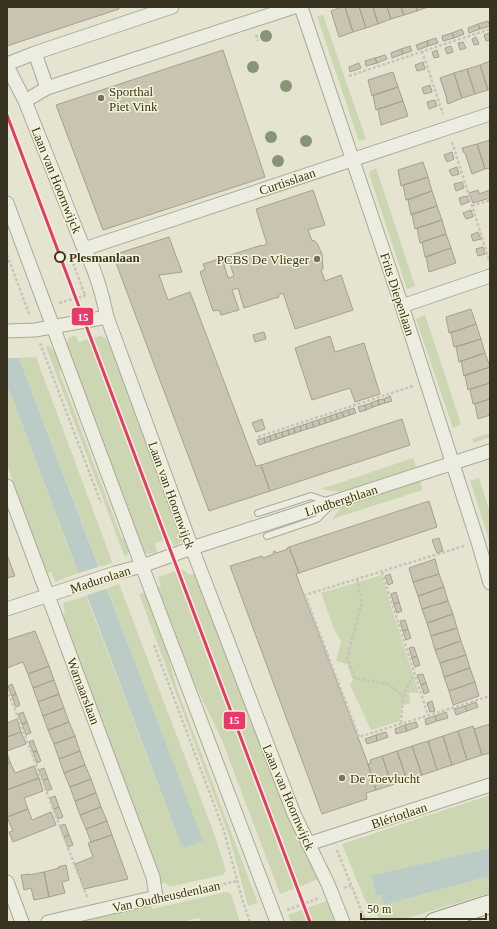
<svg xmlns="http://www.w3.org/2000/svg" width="497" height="929" font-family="Georgia,serif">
	<rect width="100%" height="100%" fill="#e5e4d0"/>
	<path fill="#ccd6b3" d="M323,15L366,139L359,141L317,16Z
		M376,168L415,286L407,289L369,174L370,171Z
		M425,315L461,424L453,428L416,319Z
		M73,336H76L79,342L92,338L98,337V336L104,337L111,344L183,538L180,543L174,546L170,538L155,543L157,553L147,554L142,551L66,344L69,338Z
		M48,345L57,354L65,369L59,371L122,539L128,538L130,547L127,556L124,555L46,347Z
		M36,357L112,561V563L99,567L19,358Z
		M7,388L10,392L78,573L55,582L51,572L46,574L7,465Z
		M490,433V437L474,443L472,439Z
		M413,458L416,467L339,492L321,489Z
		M479,478L490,513V542L470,481Z
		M420,481L423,490L332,519L343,505Z
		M182,569L190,575L197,573L319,879L280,894L222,740L181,656L156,588L161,586L158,577Z
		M382,575L392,610L419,693H409L410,704L401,705L400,721L371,730L350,685L353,680L347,664L336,661L341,642L334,629L321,593Z
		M119,584L215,836L226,871L223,875L173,886H168L166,883L162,884L61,614L65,613L63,603L86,596L181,845H183L184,848L202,841L107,588Z
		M148,591L159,621L177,689L258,903L248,906L229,836L139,594Z
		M490,795V848L371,877L376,895H380L384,905L490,876V893L395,922H380L378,916L370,912L342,844Z
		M226,892L231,894L240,922H201L199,918L180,922H74L151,905L152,909Z
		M329,900L333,914V922H291L288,915Z"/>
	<path fill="#bbccc6" d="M7,358H19L203,841L184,848L183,845H181L10,392L7,388Z
		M490,848V876L384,905L380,895H376L371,876Z"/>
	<path fill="#e5e4d0" d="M101,566L109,588L84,596L76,574Z"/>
	<path fill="#c8c4b1" stroke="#a5a18f" d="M7,7H118L119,9L7,46Z
		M342,7H345L353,32L339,37L331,11Z
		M345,7H359L366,28L353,32Z
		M359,7H373L378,24L366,28Z
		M373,7H387L391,19L378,24Z
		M387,7H401L404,15L391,19Z
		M401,7H416L417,11L404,15Z
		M416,7H428L417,11Z
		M488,21L490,26L480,29L478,24Z
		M478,24L480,29L469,33L468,28Z
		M462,29L464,34L454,38L452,33Z
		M452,33L454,38L443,41L442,36Z
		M489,33L490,40L486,41L484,35Z
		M476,37L479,44L474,45L472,39Z
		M436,38L438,43L428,46L427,41Z
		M427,41L428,46L418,50L416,45Z
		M463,42L466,48L460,50L458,43Z
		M410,46L412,51L403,54L401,49Z
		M451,46L453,52L447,54L445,48Z
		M401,49L403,54L392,58L391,53Z
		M223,50L265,177L103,230L56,105Z
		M437,50L439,57L434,58L432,52Z
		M385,55L387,59L377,63L375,58Z
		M375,58L377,63L366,66L365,61Z
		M490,61V89L488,90L480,65Z
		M423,62L425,69L417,71L415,65Z
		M359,63L361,68L350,72L349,67Z
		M480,65L488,90L475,94L467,69Z
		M467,69L475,94L462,98L454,73Z
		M393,72L398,87L372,96L368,80Z
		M454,73L462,98L448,104L446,99H447L440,78Z
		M430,85L432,92L424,94L422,88Z
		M398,87L403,101L376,110L373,95Z
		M435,100L437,106L429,109L427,102Z
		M403,101L408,116L381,125L378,109Z
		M490,140V168L485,169L477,144Z
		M477,144L485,169L472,174L465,153H464L462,148Z
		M452,152L454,159L447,162L444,155Z
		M423,162L428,177L401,186L398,170Z
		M457,167L459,174L452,176L449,170Z
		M428,177L432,191L406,200L403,185Z
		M462,182L464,188L456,191L454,184Z
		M313,190L325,225L308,230L312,241L314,240L318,245L322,254L323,269L321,270L325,281L341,275L353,310L295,329L283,293L278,295L279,297L244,308L238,288L232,290L239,310L221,315L219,310L213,311L200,272L205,269L203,264L222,258L228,278L234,276L227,256L262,245V246L267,244L256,209Z
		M478,190L479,194L490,190V198L473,203L469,193Z
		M432,191L437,206L411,215L408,200Z
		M467,196L469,202L461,205L459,198Z
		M437,206L442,220L415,229L412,214Z
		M471,210L473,217L466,219L463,213Z
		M442,220L446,234L420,243L417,228Z
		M478,232L481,239L473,241L471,235Z
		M446,234L451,248L425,257L422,242Z
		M169,237L182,272L159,275L168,300L190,292L256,466L261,465L270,491L209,511L113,255Z
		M483,247L485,254L478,256L476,249Z
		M451,248L456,263L429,272L426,257Z
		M471,309L476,324L449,333L446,317Z
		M476,324L481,339L454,347L451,333Z
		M264,332L266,339L255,342L253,335Z
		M330,336L335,352L364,343L380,394L355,402L350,388L312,400L295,348Z
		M481,339L485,353L459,362L456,347Z
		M485,353L490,367L464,376L461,361Z
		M490,367V383L468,390L465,375Z
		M490,383V399L473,404L470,389Z
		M390,396L392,401L385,403L384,399Z
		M384,399L385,403L379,405L378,400Z
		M490,399V415L478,419L475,404Z
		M378,400L379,405L373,407L371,403Z
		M371,403L373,407L366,410L365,405Z
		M365,405L366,410L360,412L358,407Z
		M354,408L356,413L350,415L348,410Z
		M348,410L350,415L344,417L342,412Z
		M342,412L344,417L338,419L336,414Z
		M336,414L338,419L332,421L330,416Z
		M330,416L332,421L326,423L324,418Z
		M324,418L326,423L320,425L318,420Z
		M262,419L265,429L256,432L252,423Z
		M402,419L410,445L270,491L261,465Z
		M318,420L320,425L314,427L312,422Z
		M312,422L314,427L307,429L306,424Z
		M306,424L307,429L301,431L300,426Z
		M300,426L301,431L295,433L294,428Z
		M294,428L295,433L289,435L288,430Z
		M288,430L289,435L283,437L282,432Z
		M282,432L283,437L277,439L275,434Z
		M275,434L277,439L271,441L270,436Z
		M270,436L271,441L265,443L264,438Z
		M264,438L265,443L259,445L257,440Z
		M429,501L437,527L299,573L289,547Z
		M439,538L443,551L437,553L432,540Z
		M289,547L299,573L296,574L367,761L376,790L366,793L367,799L322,814L230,566L262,556L263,558L274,554L273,552L275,551L276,553L288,549L287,548Z
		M7,555L15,576L7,578Z
		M435,559L439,574L413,582L409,568Z
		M390,574L393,583L388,585L385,576Z
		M439,574L444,587L418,596L413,582Z
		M444,587L448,601L422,609L418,596Z
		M396,592L399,602L394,604L391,594Z
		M448,601L453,614L427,623L422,609Z
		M399,602L402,611L397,613L394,604Z
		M453,614L457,628L431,636L427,623Z
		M405,620L408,629L403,631L400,621Z
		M457,628L461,641L435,650L431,636Z
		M408,629L411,638L406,640L403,631Z
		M35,631L49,666L28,674L23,662L7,668V640Z
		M461,641L466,655L440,663L435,650Z
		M414,647L417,656L412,658L409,648Z
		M466,655L470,668L444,677L440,663Z
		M417,656L420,665L415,667L412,658Z
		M49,666L54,680L33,688L28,674Z
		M470,668L475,682L449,691L444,677Z
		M423,674L426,683L421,685L417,675Z
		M54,680L59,694L38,702L33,688Z
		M475,682L479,696L453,705L449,691Z
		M426,683L429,692L424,694L421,685Z
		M12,684L16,694L12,696L8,686Z
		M16,694L20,705L16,707L12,696Z
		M59,694L64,708L43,716L38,702Z
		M432,701L435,711L430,712L427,703Z
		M476,702L478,707L467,711L465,706Z
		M465,706L467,711L456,715L454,709Z
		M64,708L69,722L48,730L43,716Z
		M23,712L27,722L22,724L18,714Z
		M446,712L448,718L437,721L435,716Z
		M435,716L437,721L426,725L425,719Z
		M17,719L21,732L7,737V723Z
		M27,722L31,733L26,735L22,724Z
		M69,722L75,736L54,744L48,730Z
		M416,722L418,727L407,731L405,725Z
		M490,724V753L482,755L474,729Z
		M405,725L407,731L396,734L395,729Z
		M473,726L482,755L467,760L458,731Z
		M458,731L467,760L452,765L443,736Z
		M21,732L26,744L7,751V737Z
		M386,732L388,737L377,741L376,735Z
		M376,735L377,741L367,744L365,739Z
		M75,736L80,751L59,759L54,744Z
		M443,736L452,765L437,770L428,741Z
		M33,740L37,751L33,752L29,742Z
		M428,741L437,770L422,775L412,746Z
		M412,746L422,775L407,780L397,751Z
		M37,751L41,761L37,763L33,752Z
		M80,751L85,765L64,773L59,759Z
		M397,751L407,780L392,785L382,756Z
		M7,753L10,762L7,764Z
		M382,756L392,785L376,790L368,764L371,763L370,760Z
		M10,762L15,773L34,766L39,778L7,790V764Z
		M85,765L91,779L70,787L64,773Z
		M44,768L48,779L43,780L39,770Z
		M39,778L43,791L24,798L28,809L7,817V790Z
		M48,779L52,789L47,791L43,780Z
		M91,779L96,793L75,801L70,787Z
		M96,793L101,807L80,815L75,801Z
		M55,796L59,807L54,809L50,798Z
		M59,807L63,817L58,819L54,809Z
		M101,807L107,821L86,829L80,815Z
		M28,809L32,820L51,812L56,825L13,842L9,832L13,831L7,817Z
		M107,821L112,835L91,842L86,829Z
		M65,824L69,835L64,837L60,826Z
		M69,835L73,845L68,847L64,837Z
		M112,835L128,879L84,889L75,864L93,857L88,843Z
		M66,865L69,880L62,882L65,893L49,897L44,872L59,868L58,867Z
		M44,872L49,897L34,900L31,888L24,890L21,875L29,874V875Z"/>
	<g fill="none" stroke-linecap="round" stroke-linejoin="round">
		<defs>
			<path id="service" d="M258,513L311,496L329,502
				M267,536L317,519L329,507"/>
			<path id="minor" d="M301,7L402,306L478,542L490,583
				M35,53L47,88
				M7,64L35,53L172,7
				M7,66L25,101L84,249C96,270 102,293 107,317L192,548L294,814L328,884L343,922
				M25,101L47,88L294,7
				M7,203L142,566L277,922
				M84,249L490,114
				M402,306L490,276
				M7,331L35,330L107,317
				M7,486L153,877L156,897L48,922
				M7,609L115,573L142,566L192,548L490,451
				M308,844L490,785
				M7,882L22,922"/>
			<path id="secondary" d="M434,922L490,904"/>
		</defs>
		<use href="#service" stroke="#aaa999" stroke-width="8"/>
		<use href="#minor" stroke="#aaa999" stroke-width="15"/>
		<use href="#secondary" stroke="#9a9888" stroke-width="20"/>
		<path stroke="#c6c5b8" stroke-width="2.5" stroke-dasharray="3 2" stroke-linecap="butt" d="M256,35L258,41
			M422,51L443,114
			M349,76L490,29
			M452,142L490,263
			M472,206L490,200
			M7,255L30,316
			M73,263L85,295
			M59,303L87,295
			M40,343L101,503
			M258,437L413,386
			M464,546L305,595L359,737L490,696
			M382,572L428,715
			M357,579L362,602L347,658L355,678L388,684L403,696L415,673
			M154,645L224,831L243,902L250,922
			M7,689L87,897
			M401,723L403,696
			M337,850L366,922
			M344,888L351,885
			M170,897L237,881
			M287,910L319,898"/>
		<use href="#service" stroke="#edece1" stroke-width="6"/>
		<use href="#minor" stroke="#edece1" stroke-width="13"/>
		<use href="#secondary" stroke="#edece1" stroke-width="18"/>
		<defs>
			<path id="tram-1" d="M7,115L310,922"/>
		</defs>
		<use href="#tram-1" stroke="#f4f4d8" stroke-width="6"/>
		<use href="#tram-1" stroke="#e63a6b" stroke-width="3"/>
	</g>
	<g fill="#889574">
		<circle cx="266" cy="36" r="6"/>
		<circle cx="253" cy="67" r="6"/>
		<circle cx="286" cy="86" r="6"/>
		<circle cx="271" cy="137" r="6"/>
		<circle cx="306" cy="141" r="6"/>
		<circle cx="278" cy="161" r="6"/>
	</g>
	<g fill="#75725e" stroke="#f4f4d8" stroke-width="1.5">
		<circle cx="101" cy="98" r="4"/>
		<circle cx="317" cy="259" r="4"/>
		<circle cx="342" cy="778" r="4"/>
	</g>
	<circle fill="#f4f4d8" stroke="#393421" stroke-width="2" cx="60" cy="257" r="5"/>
	<g text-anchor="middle" stroke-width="3" stroke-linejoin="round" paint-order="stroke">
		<g font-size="13" fill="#393421" stroke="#f4f4d8" text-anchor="start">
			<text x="109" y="96">Sporthal<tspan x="109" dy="15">Piet Vink</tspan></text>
			<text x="309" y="264" text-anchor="end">PCBS De Vlieger</text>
			<text x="350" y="783">De Toevlucht</text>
		</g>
		<g font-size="13" fill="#393421" stroke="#f4f4d8">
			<text transform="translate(57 180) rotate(68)" y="5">Laan van Hoornwijck</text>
			<text transform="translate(287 181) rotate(-19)" y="5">Curtisslaan</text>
			<text transform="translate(398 294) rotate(72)" y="5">Frits Diepenlaan</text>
			<text transform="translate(172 495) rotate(70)" y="5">Laan van Hoornwijck</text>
			<text transform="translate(341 500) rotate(-18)" y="5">Lindberghlaan</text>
			<text transform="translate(100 579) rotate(-18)" y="5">Madurolaan</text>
			<text transform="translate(84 691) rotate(69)" y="5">Warnaarslaan</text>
			<text transform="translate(289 797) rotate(67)" y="5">Laan van Hoornwijck</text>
			<text transform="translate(399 815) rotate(-18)" y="5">Blériotlaan</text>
			<text transform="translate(166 896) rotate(-12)" y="5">Van Oudheusdenlaan</text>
		</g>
		<g font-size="13" font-weight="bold" fill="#393421" stroke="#f4f4d8" text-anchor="start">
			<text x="69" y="262">Plesmanlaan</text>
		</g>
	</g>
	<g stroke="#f4f4d8" stroke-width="1.5">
		<rect x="71" y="307" width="23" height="19" rx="4" fill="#e63a6b"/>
		<rect x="223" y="711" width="23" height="19" rx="4" fill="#e63a6b"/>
	</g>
	<g font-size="11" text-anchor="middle" font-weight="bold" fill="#fff">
		<text x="83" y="321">15</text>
		<text x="234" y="724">15</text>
	</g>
	<rect width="497" height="929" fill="none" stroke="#393421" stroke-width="16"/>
	<path d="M361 913v6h125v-6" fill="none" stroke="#393421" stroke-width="2"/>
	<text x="367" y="913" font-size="12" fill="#393421" stroke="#f4f4d8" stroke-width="3" paint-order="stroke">50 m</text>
</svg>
